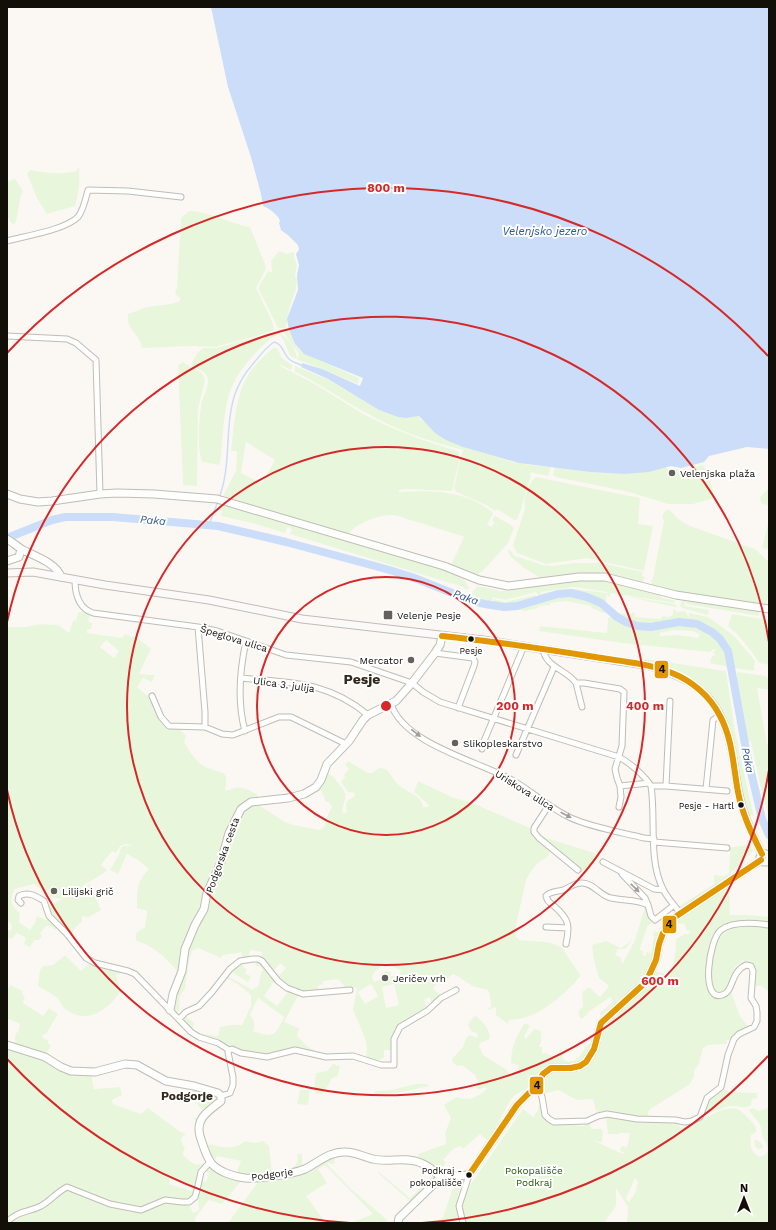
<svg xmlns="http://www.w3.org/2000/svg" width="776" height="1230" font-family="'Work Sans',sans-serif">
	<rect width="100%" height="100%" fill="#fbf8f4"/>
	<path fill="#e8f7dc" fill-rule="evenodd" d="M78,168H79C80,181 79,194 75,206L47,214L37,198L27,174L30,170C45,173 61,175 76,171Z
		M15,179L22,189L23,193L21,195L16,221L14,225C3,218 7,197 7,185L9,181Z
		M189,211C205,210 232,224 250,227L265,264L266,269L256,288L272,321L274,330L253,337L215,347L191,346L142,348C141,335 125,329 128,314L147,307L171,304L180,301V298L175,294L177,287L181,218Z
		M279,251L287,254L294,252V258L297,264L295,276L297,279L296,289L289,310L286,328H278L258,288L268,271L272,272L271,261Z
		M278,329H288L296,346L303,353L359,378L358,384L310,364L297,360L299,354L284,333Z
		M276,332C286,334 296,348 297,358L296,359L290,356L283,339L279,334C271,337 265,344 259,349C249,360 236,375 231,389C223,410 223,442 220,465L202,462C197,448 199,421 201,406C202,397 211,385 207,376C204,371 196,368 191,365L197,353L203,348H216Z
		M273,348H277L282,358L293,366L291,370L281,365L280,366L315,384L363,414L390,427L420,439L457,451L459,453V462L452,491L406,489L399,490V492C431,490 466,490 492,512L493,514L487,525L492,527L494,522L492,520L495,516L511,525L514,528L508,543L482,572L477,574L451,565L464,537C446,531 428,525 410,520C404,518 398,515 392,515C378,515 356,523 348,535L223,496L236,471L237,451H231C234,425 235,398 248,375C254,365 264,356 273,348ZM246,442L275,460L263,482L261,483L241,473Z
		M183,362L202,373L205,380L198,409L197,486L183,485L178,365Z
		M295,366L327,379L379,410L398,417L406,418L419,416L420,419L463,447L494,456L509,461L529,465L551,467L548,476L530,472L531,476L522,505V507L517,520H514L497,509L495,511L486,505L456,492L454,488L462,452L464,450C428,442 394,429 361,410C339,398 319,383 295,372Z
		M703,465L708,475L715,497L711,499L693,504H668L629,492L556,477L553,475L555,467L590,472L624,474L666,467L667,469L685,470Z
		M536,477L640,498L638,524L653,526L644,571L587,558L546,564L517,553L513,545L525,509C523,501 528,482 536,477Z
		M769,488V506L761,503L760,497Z
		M218,502L446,570L465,580L469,588L468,590L453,583V584L290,534L292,529L287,527L285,533L252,523L221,516L222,511L220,510Z
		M669,509L677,518L690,526L755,549L769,562V593L766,606L660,590L652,586L651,580L653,578L664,521L662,518L664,512Z
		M769,520V549L762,548Z
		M509,549L515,556L543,565L552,566L574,563H601L643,572L642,576L645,577L642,584L596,574H581L555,577H539L524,568L510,556L508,551Z
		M569,580C579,580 590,579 601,580C620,582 639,591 659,594L662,598L674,600L675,603L611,593L610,597L608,596L607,592L574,587L541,592V596H539L536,592L505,600L493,597L492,601H490L470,595L477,586L498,590L500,592V591H507L514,589Z
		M574,589L607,593L606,604C594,593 572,589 557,592C552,593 547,596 543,598L542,593Z
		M469,595L492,603L494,599L505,602L535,595L537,598C515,607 490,607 468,597Z
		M563,596C580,596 595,600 607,612L603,613L592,608L591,606L566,601L550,603V605L538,606V608L525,611L514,609L554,597Z
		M624,596L675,604L677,607H676Z
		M687,598L760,610L759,616L686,604Z
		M682,601H685V606L709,610L708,615L682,608L679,604H681Z
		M673,609L678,612L685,611L687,614L689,618V613L708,617L733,635L753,658L755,661L754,671L735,668C732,650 723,634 707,625C701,622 695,623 689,621C685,619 685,618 679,619C665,620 653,626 639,624C631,623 624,618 617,614L620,613L630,615L632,612L635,613V617L660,619L663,616L669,617L673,614Z
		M80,612L90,614L88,621L92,623L91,629H87V633L122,638L125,634L140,640L151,649L139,674L155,675L152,682L143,678L137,687L149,697L163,724L169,728L180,729L186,736L184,742C189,750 196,762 204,766C219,775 230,766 225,790C229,791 230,789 234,788C243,786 250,791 257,794L260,806L285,822L294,825L320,830L325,826L326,819L332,807L329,802H326L321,790L317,791L316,789L325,775L328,773L336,779H335C338,783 343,788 345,793C347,800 341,806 343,813H345L347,812C344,803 347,800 354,797L355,793L348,792L341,782L345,777L344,775L349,769L345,765L348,761L368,773H372L379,768L386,769C391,774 394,781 400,786C408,793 422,795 423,807H428L429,805L414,792L418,781L454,798L470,802L532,829L553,851L550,852C548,859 543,859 538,863C533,868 529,874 526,880L516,925V937L519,940L547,942L557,945L563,948L566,954L581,976L578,978L575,983C555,1001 538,1019 509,1020L508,1024L496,1015V1009L495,1007L489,1010L488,1008L491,1007C492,1005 489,993 488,990C482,988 476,988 471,985C465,982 460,977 453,974L443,982L439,981L433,989L442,996L432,1004L430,997L424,1000L427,1009L398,1028L393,1036L392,1050H384V1058H382L381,1060H373L366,1057L367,1048L365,1038L353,1010L357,988H346L338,979L323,981V984L318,986L319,991L300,992L282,983L261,958L262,952L250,950L248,959L243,960L241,951L239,953L223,955L221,958L198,948L192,951L189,960L185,989L180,996L179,1011L175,1013L172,1011L178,972C167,959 154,946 137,941C133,934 138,930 145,928L147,911L137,908C137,891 136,882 149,869L138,860L127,854L118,874L110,870L118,856L121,848L123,846L133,845L126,844L120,846L116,853L112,851L101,865L107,870L104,873L61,899L51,897L34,884L15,889C9,899 11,906 20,913L19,922L30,930L36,921L35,920L38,916L46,920L49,919L58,926L55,930L49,925L46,927H45L40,934L42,936L39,940H34L30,947L24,944L26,938L17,933L12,939L7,937V931L11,930L12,925L7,921V627H25L40,624L58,625L69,633L73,621L76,620L78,613ZM106,640L119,651L114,658L100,647ZM280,963L286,968L279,976L274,971ZM388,965L401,970L399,976H391V972L386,971L380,974L382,979L374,982L372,978L373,974L381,966ZM371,984L378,996L365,1004L358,992ZM394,984L399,1005L386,1008L382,987Z
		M732,614L769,620V665L759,663C750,649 741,637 728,626Z
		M612,616C618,620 625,626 633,628C652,633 665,626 682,625C688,625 693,627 697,629C700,630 703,630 706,631C720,637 726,654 729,667L710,663L712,656L716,655L713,653L715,650L714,649L710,652L622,643L539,631L540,626L607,633L608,618ZM673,630L692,631L700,634L698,638L679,635L660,636V633Z
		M646,659L726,671L735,732L754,817L752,815L750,816C741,796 740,774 736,753C727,702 696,672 645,662Z
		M737,672L766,676L769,680V690L757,688L767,744L769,745V817L762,793L751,742L747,741L737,685Z
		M544,837L600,855L586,873L542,840Z
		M750,845L753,851L725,879L680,910L678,907L714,884V875L724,876L729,873L730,849L732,847Z
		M90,884L101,910L89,917L82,916V922H81L75,928L70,936L52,918L47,907L52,903L53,904Z
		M729,884L730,915H748L769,917V923H736L715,934L708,978L717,997L730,989L740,1016L750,1029L731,1040H727L726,1044L708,1045L703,1048L698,1066L694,1070V1077L690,1084L649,1110L647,1118L617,1113H601L596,1111L593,1099L577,1100L558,1090L543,1094L540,1089V1086L546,1075L552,1072L572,1071L582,1068L589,1063L597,1050L600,1028L655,971L671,976L676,948V939L685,934H690V931L686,930L685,924L676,923V921Z
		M645,907L648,908L651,923L650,925H648L640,948V950L643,951V955L646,956V952L651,953L654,937L653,936L654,931L661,933L647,977L615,1007L609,1009L600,1016V1013L613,1001L610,997L587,1013L588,1014L582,1019L580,1018L578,1012L583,1006L582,992L589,987L600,997L609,986L599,978L594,960L592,945L606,941L621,948L630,942L635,935L628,946L625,949H618L615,955L621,958V962L623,963L635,940Z
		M769,925V992L762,986H754V969L742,965L741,963L744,961L743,960L733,969H734L737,967L738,968L723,994L713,991C707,965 711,957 719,932L736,926Z
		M65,955L81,971L91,962L124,972L116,975L121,991C107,1011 86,1026 64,1008C61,1005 60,1000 57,998C52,993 44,990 38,986L40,970L43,966L53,965Z
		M257,960L264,964L276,979L264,996L277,1006L289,990L299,994L284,1022L299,1028L297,1036L308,1047L317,1052L316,1054L294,1049L268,1056L245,1053L195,1033L218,1036L220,1027L231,1025H242L251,1006V995L239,985L226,978L227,976L253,990L255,987L257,988L260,981L259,980L263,968L255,965ZM258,998L284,1017C275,1037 273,1038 253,1031C256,1025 254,1019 250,1015Z
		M238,964C242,964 244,967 247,970L245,974L251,976L248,982L230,971Z
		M10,985L23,991L22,994L25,997L23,1003L43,1016L49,1008L58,1014L46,1034H44L42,1037L48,1041V1043L51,1046L47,1052L43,1054L16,1045L15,1039L16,1032L18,1033L20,1024L9,1019L7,1022V990Z
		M184,1015L194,1023L192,1032L183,1022L182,1018Z
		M475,1016L477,1017C484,1023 490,1029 490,1039L480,1043L479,1046L483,1055L504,1068L513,1077L517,1075L519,1072L518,1065L511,1063C511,1047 516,1037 524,1024H528L530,1026L524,1036L526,1039L534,1029L540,1030C542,1036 542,1041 539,1047H542V1053H547V1054L556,1057L561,1048L562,1049C562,1054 561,1059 566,1061C581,1065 582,1046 592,1043C591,1053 585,1059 577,1065L551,1066L543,1068L539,1072L532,1086L515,1095L509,1102V1103L494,1131L487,1140L480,1134L463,1149L461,1146L453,1149L443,1160L446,1163L438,1172L418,1159V1154L446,1144L445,1133L451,1118L444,1105L456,1097C459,1097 463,1099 466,1099C473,1100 482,1093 487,1089L486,1087L479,1089L476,1088L478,1081L475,1075L462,1065L457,1066L453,1063L452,1059L463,1047L466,1038L470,1035L477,1038L478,1034L471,1031L468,1025L470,1021Z
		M7,1046L53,1063L91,1074L94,1089L120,1087L122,1095L112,1100L113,1104L141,1114L148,1108L179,1131L186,1134L182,1137L181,1141L185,1149L183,1152V1155C192,1162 193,1167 205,1163C203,1167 199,1169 198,1173C195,1181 197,1191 191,1197C186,1203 177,1199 171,1198C160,1197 148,1205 138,1209L91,1195L72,1186L64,1185L58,1188L42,1204L16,1211L7,1218ZM170,1179L192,1186L191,1191L169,1184Z
		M333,1064L340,1066L338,1076L332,1078L325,1091L322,1094H316L314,1089L316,1073L327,1071Z
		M416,1084H428L429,1086L402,1092L375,1096V1091L391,1090Z
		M193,1088L217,1094L219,1100L197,1129L194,1117L197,1118L202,1109L198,1106L197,1096L192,1095Z
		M722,1088L730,1092L757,1093V1098L752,1099L751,1105C744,1110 738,1105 730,1106C722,1107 713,1114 705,1113L704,1111L708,1100Z
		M300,1090H310L308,1105L297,1104Z
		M541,1104L543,1114L545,1118L580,1126H584L585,1123L590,1122L591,1129H602L603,1133L602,1143L592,1140L623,1154L624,1152L620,1151L621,1146L627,1147L630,1133H619V1134H608L606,1119L601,1118L603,1116L668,1121L677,1123L681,1128C696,1125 723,1104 737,1109C742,1111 745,1115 749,1119C753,1123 757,1126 756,1132L751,1135C750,1145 750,1151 759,1157C773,1154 767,1145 763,1138C761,1134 762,1129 760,1125C757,1119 752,1116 749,1110L752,1108L760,1111L769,1107V1223H627L628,1207L616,1188V1206L604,1223H466L460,1205L463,1195L523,1109L533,1117L538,1110L539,1105ZM635,1178L638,1182L635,1193L629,1202L626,1199L627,1196Z
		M756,1139C760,1142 763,1143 763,1148L758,1149L755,1146L754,1142Z
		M245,1141L254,1143L263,1141L269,1146L272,1172C285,1169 300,1172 297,1154H302V1167L296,1169L245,1177L220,1169L237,1172L241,1161L217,1156L213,1163L206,1147L210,1144C221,1148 236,1150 245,1141Z
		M335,1154L334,1164L328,1163L327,1164L350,1188L386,1219L388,1223H351L373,1214L325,1165L318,1169L327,1183L306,1196L326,1223H228L260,1179L290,1174Z
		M210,1167L223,1174L242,1180L222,1204L209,1200L195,1218L196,1223H10L18,1215L44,1207L59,1194L64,1190H69C85,1196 123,1214 140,1212C149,1211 156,1203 165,1202C173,1201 181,1205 189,1204L193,1213L199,1210L198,1200L195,1199L201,1180L206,1182L209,1173L203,1171L207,1168Z
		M379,1172L410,1198L435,1174L438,1177L411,1202L378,1173Z
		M456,1179H464C455,1195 457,1205 461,1223H435L443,1217Z"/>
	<path fill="#cbddf8" d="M211,7H769V449L747,447L709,456L704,462L681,468L671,466L649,472L624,474L590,472L519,463L463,447L446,440L435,433L419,416L406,418L398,417L379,410L328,379L301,367L302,363L322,369L360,386L363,378L304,354L295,344L289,330L287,319L298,290L297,275L299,265L296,254L299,250L298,245L289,236L281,230L279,223L280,221C279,215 268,208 263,206L261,194L251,157L228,87Z"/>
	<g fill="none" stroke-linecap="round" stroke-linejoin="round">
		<path stroke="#cbddf8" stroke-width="1.5" d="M219,498C232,465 224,427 235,394C239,383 245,373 252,365C259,357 265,348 274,342C283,344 283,353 289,359C292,362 297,363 301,365
			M209,525L218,501"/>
		<path stroke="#cbddf8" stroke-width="8" d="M7,538L52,520L65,517H113L218,526L286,542L386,569L412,577L472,601L485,604L504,607L517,606L558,594L571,593L587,597L601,603L617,617L626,622L637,626L651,627L679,622L697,624L712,632L720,639L728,651L747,755L762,819L769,835"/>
		<defs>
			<path id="minor" d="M7,241C25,236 65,230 78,217C83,211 86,198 88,190L128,191L181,197
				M7,336L67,339L76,343L96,360L100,494
				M75,580C75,594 78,608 93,613L198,627L217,631L286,655L351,662L412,683L423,692L440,702L619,757C630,763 644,775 651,786C656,818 648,860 663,889C667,898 675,906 681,914
				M198,627L205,712V727
				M543,649C546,668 566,669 576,683H584L620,689L624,692L622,746L615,769L617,778L620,786L649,783
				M435,653L473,658L475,662L474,666L458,708
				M241,678C291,683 327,681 368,715
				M576,683L582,707
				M152,696L161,717L169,726L205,727L222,734L233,735L279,717H291L346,744
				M391,704C404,744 478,761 512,780C532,791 549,808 571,818C594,828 620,832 644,838L654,839
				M245,731C237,702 240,669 246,641
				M482,749L484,741L524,646
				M516,755L554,667
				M651,786H666L727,791
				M666,786L670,701
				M706,789L713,720L720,715
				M549,805L534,828V832L539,838L578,870
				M619,807L621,797L620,786
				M654,842L727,848
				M603,862L654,889L663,890
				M622,874L645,898L648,905
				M21,903L18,900L19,896C28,891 36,896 44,901L49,916L67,934L86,958L95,963L128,971L135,974L191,1032L199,1037L218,1043L229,1050L232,1049L241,1053L267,1057L295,1050L326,1057L353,1056L381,1065H394V1039L400,1027L427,1011L441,998L456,990
				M546,927L568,928
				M566,944C570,925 569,919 554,906C550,903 547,901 546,896C550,891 557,892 563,890C569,888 574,883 581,883C593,882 600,896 611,898C624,901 636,899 648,905L651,916L655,920L674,905
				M179,1019L186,1012L199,1006L212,992L230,969L240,961L253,959H258L262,961L278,981L287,988L303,994L350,990
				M537,1085L542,1097L545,1115L549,1119L554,1122L587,1121L598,1116L607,1114L637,1119L675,1120L685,1122L692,1121L700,1117L707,1098L721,1087L728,1055L734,1039L739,1034L754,1027L757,1021V1012L756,1006L751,998L753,971L751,966L746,965C730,972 734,992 722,995C700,1002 709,939 721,930C733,921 755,923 769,925
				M221,1096L230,1093L233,1085V1077L228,1052L229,1050
				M7,1222C19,1210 27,1213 41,1206C50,1201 57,1192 67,1187L110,1204L141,1210L165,1200L182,1202H189L195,1197L197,1190L201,1172L210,1162
				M463,1223L459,1206L469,1175"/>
			<path id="tertiary" d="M7,494L20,499L38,502L52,501L100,494L117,493L154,494L217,499L444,566L479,580L508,586L579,577H605L676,595L769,609
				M7,539C12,542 18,547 23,550C35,556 56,563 61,577
				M7,561L19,557L21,549
				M170,1010L173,994L182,971L185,949L195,925L204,909L207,893L221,862L229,833L241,809L251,802L288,798L304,794L316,787L321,780L327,764L349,741L363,720L368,715L396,701L412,683L435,653L440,645L442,636
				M7,1045L45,1057L61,1067L71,1071L95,1072L125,1064L137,1065L166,1081L194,1086L218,1093L221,1096V1101C209,1111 195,1118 200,1136C203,1145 206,1157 212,1164C219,1172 235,1177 245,1178C258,1179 293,1174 305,1169C319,1162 330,1151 346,1152C355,1152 364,1157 373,1159C388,1163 405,1156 421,1163C428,1165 435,1172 441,1177
				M441,1177L469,1175L517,1105L537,1085L543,1074L551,1068H571L580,1066L586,1062L594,1049L601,1023L646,982L656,960L659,944L663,933L668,925L675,917L761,860
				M398,1223L399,1218L441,1177"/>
			<path id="secondary" d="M7,573L33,572L105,585L209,600L302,619L483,640L645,665C693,677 721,697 731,748C735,766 736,785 741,803C745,820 754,837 762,854
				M769,855L763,853L760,857L763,862H767L769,860"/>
		</defs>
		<use href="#minor" stroke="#c0bcb7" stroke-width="7"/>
		<use href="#tertiary" stroke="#c0bcb7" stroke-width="9"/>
		<use href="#secondary" stroke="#c0bcb7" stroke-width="9"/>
		<use href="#minor" stroke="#fefefd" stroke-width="5"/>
		<use href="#tertiary" stroke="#fefefd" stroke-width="7"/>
		<use href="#secondary" stroke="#fcfaf9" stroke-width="7"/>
		<defs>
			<path id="bus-1" d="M442,636C493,641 544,649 595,657C620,661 647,663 672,673C692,681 710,696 720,716C733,740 733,766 738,792C742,814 752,834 762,854
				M469,1175L517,1105L537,1085L543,1074L551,1068H571L580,1066L586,1062L594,1049L601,1023L646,982L656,960L659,944L663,933L675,917L761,860"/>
		</defs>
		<use href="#bus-1" stroke="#fff" stroke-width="9"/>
		<use href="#bus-1" stroke="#e09701" stroke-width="6"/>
	</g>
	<defs><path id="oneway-solid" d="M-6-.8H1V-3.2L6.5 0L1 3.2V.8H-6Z"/></defs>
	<g fill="#a09e9b">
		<use href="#oneway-solid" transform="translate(416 733) rotate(38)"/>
		<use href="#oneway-solid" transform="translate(566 815) rotate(27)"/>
		<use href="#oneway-solid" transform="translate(635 888) rotate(44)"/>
	</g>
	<g fill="none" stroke="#d62828" stroke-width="2">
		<circle cx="386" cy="706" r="129"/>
		<circle cx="386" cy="706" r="259"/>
		<path d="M769 770A388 388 0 0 1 7 790M7 622A388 388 0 0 1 769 642"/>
		<path d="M768 1056A518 518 0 0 1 422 1223M350 1223A518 518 0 0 1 7 1059M7 353A518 518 0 0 1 768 356"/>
	</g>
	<g fill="#64605b" stroke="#fff" stroke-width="1.5">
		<circle cx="672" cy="473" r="4"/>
		<rect x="383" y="610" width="10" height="10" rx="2"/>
		<circle cx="411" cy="660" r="4"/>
		<circle cx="455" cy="743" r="4"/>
		<circle cx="54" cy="891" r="4"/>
		<circle cx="385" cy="978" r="4"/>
	</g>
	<g fill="#120e08" stroke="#fff" stroke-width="1.5">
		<circle cx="471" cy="639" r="3.5"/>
		<circle cx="741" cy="805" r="3.5"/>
		<circle cx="469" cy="1175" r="3.5"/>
	</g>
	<g text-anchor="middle" stroke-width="4" stroke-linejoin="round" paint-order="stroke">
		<g font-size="9" fill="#120e08" stroke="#fff" text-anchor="end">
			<text x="471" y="654" text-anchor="middle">Pesje</text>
			<text x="734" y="809">Pesje - Hartl</text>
			<text x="462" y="1174">Podkraj -<tspan x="462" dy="12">pokopališče</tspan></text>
		</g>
		<g font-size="10" fill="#120e08" stroke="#fff" text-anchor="start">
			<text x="680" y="477">Velenjska plaža</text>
			<text x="397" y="619">Velenje Pesje</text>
			<text x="403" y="664" text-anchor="end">Mercator</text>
			<text x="463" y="747">Slikopleskarstvo</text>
			<text x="62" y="895">Lilijski grič</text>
			<text x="393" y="982">Jeričev vrh</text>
		</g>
		<g font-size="10" fill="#120e08" stroke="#fff">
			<text transform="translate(234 638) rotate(17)" y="4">Špeglova ulica</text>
			<text transform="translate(284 684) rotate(8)" y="4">Ulica 3. julija</text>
			<text transform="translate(525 790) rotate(32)" y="4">Uriskova ulica</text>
			<text transform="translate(222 855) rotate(-70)" y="4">Podgorska cesta</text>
			<text transform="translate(272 1174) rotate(-8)" y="4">Podgorje</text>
		</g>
		<g font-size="10" fill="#2b560c" stroke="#fff">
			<text x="534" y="1174">Pokopališče<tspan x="534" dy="12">Podkraj</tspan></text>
		</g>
		<g font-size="11" font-style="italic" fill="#2f5795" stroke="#fff">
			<text x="545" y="235">Velenjsko jezero</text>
			<text transform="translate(153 520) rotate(5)" y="4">Paka</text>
			<text transform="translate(466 597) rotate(19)" y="4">Paka</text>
			<text transform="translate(748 760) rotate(78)" y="4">Paka</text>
		</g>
		<g font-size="12" font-weight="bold" fill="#32281a" stroke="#fff">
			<text x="187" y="1100">Podgorje</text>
		</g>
		<g font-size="14" font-weight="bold" fill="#32281a" stroke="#fff">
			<text x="362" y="684">Pesje</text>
		</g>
	</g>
	<circle cx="386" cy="706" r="6" fill="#d62828" stroke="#fff" stroke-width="2"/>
	<g font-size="12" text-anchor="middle" font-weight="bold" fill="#d62828" stroke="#fff" stroke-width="4" stroke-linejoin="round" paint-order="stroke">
		<text x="386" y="192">800 m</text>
		<text x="515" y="710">200 m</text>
		<text x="645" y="710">400 m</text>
		<text x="660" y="985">600 m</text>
	</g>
	<g stroke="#fff" stroke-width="1.5">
		<rect x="654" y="660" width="15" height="19" rx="4" fill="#e09701"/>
		<rect x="662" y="915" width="15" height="19" rx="4" fill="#e09701"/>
		<rect x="529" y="1076" width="15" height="19" rx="4" fill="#e09701"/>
	</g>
	<g font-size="11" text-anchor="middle" font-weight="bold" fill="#111">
		<text x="662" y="673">4</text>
		<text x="669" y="928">4</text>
		<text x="537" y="1089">4</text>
	</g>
	<rect width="776" height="1230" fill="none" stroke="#120e08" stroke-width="16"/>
	<g transform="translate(744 1198)" stroke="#ffffff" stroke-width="3" paint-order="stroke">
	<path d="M0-3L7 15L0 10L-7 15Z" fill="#120e08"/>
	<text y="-6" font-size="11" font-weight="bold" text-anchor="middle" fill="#120e08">N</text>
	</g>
</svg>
